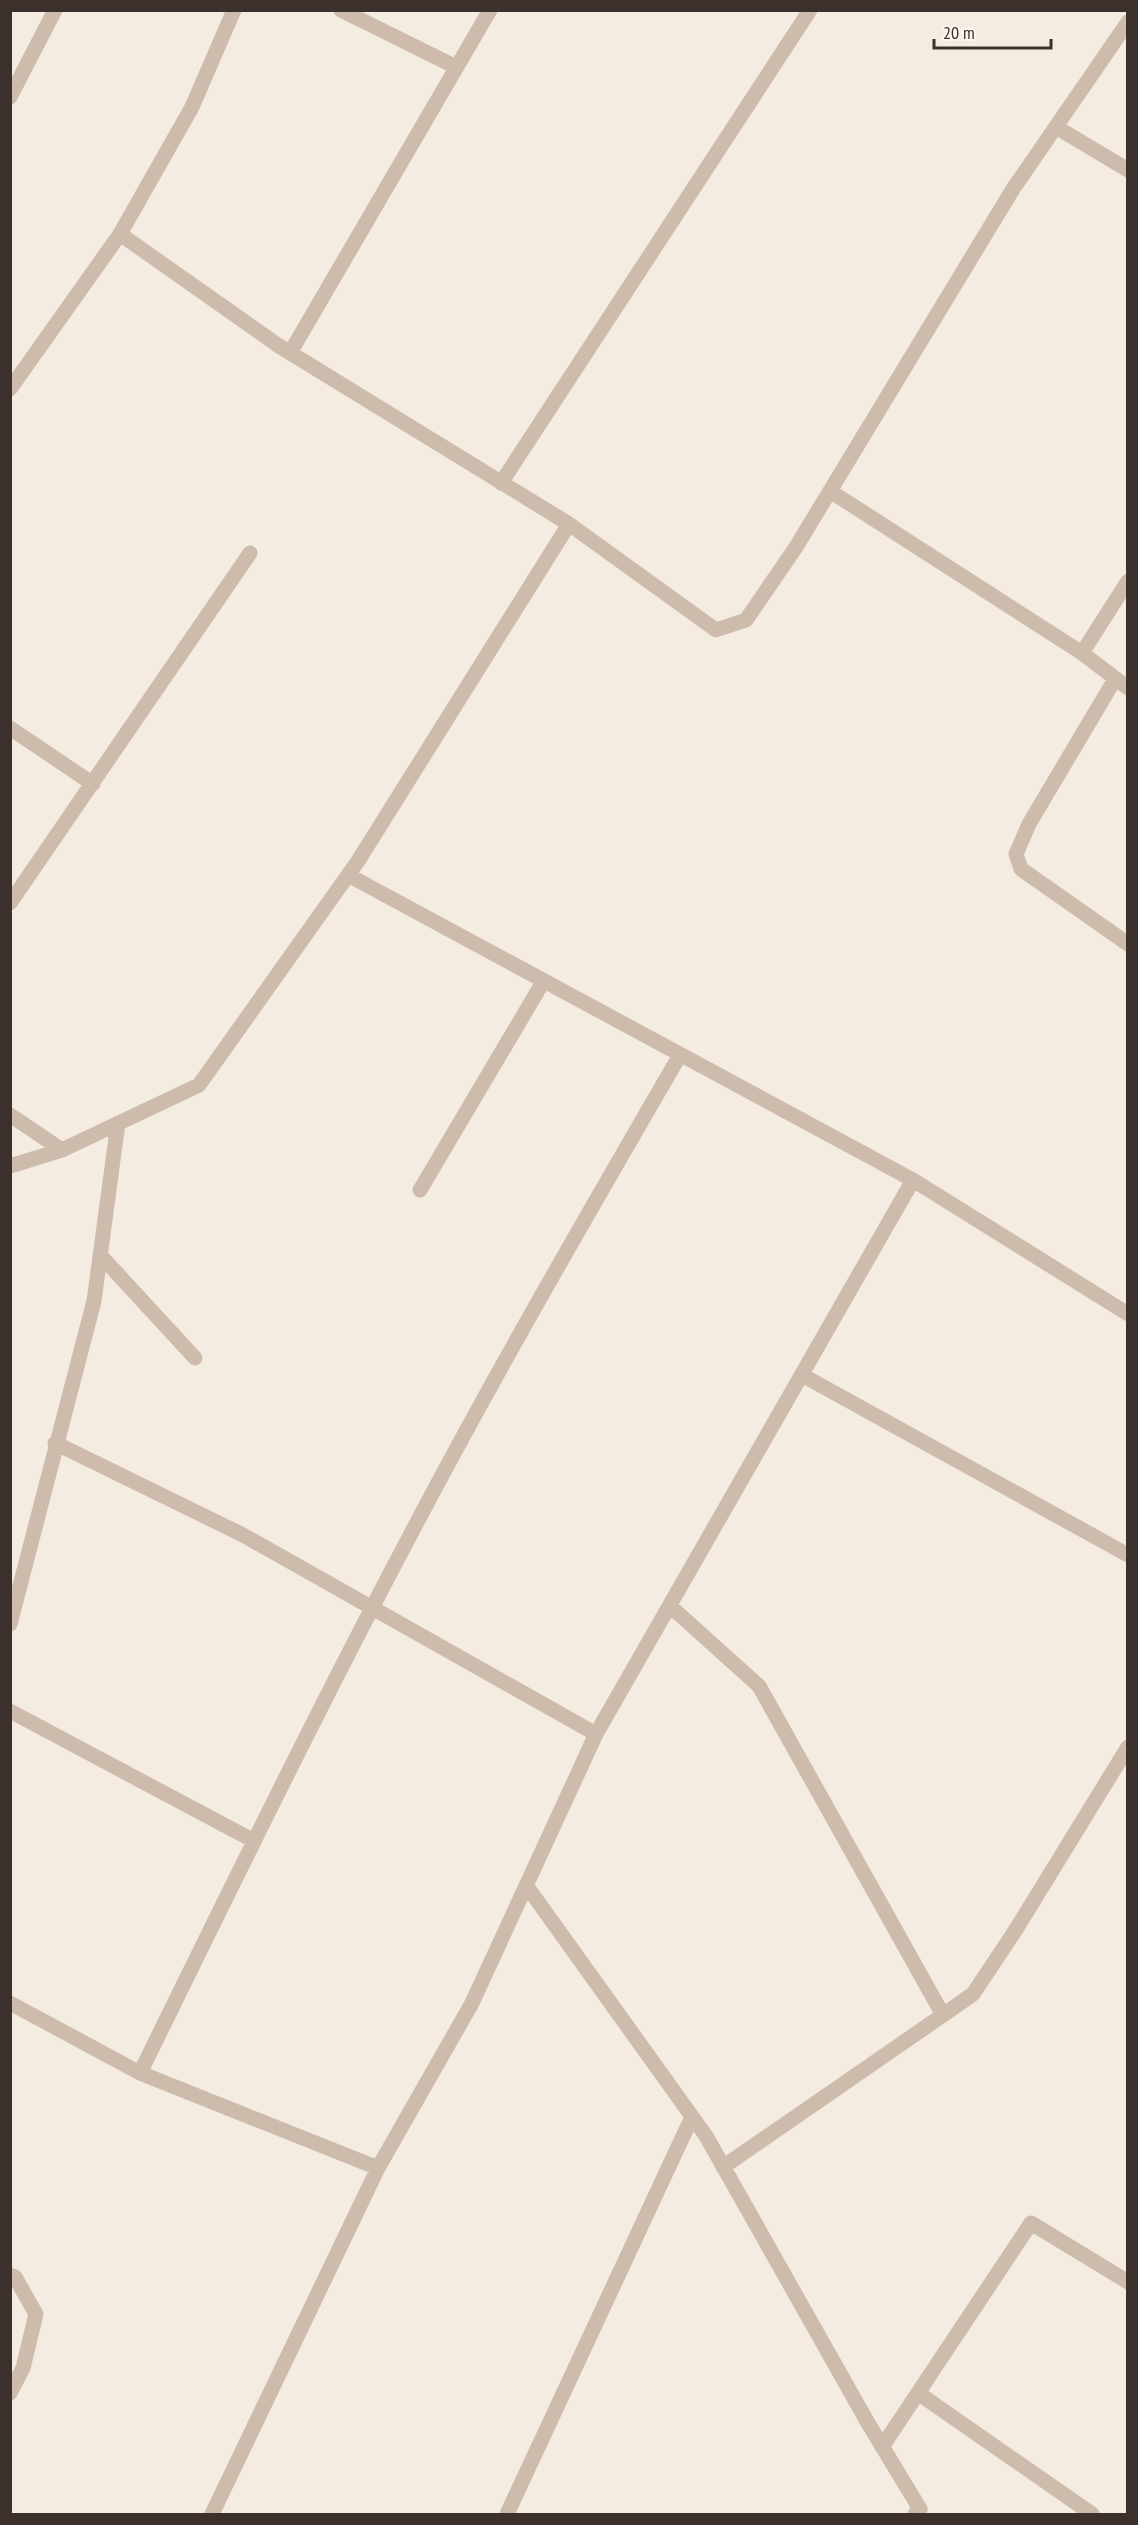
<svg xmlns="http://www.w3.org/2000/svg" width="1138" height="2525" font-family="'PT Sans Narrow',sans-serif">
	<rect width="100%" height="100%" fill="#f4ebe1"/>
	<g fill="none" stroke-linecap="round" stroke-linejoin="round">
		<path stroke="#cdbbac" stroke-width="15" d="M341,10L456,67
			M10,97L55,10
			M1056,127L1128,170
			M120,234L279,346L569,524L716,630L746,620L796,547L1013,189L1128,22
			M290,353L490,10
			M10,389L120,234L192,107L234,10
			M501,483L810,10
			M830,491L1082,653L1128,688
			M1082,653L1128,581
			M1115,679L1029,824L1016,854L1021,869L1128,944
			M10,728L93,784
			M348,875L913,1180L1128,1314
			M10,903L250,553
			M10,1115L62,1150
			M10,1166L62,1150L199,1085L358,861L569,524
			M420,1190L543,982
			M101,1256L195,1358
			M802,1375L1128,1555
			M55,1443L243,1535L596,1734
			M670,1606L759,1686L943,2015L723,2167
			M10,1624L94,1301L118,1123
			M10,1711L254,1841
			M526,1885L706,2136L868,2423L920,2509L915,2514
			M10,2003L140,2073L378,2168
			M943,2015L973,1994L1015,1931L1128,1747
			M140,2073C227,1896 313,1719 405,1545C492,1379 586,1217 680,1055
			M10,2275L15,2277L36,2314L23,2368L10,2393
			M918,2393L1092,2514
			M882,2447L1031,2223L1128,2282
			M212,2514L378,2168L472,2003L596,1734L913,1180
			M507,2514L692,2117"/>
	</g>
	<rect width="1138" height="2525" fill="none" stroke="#3b302b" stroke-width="24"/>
	<path d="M934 39v9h117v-9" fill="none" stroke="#3b302b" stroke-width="3"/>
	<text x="943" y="39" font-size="18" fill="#3b302b" stroke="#fbf5ee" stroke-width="4.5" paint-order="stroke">20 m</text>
</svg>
